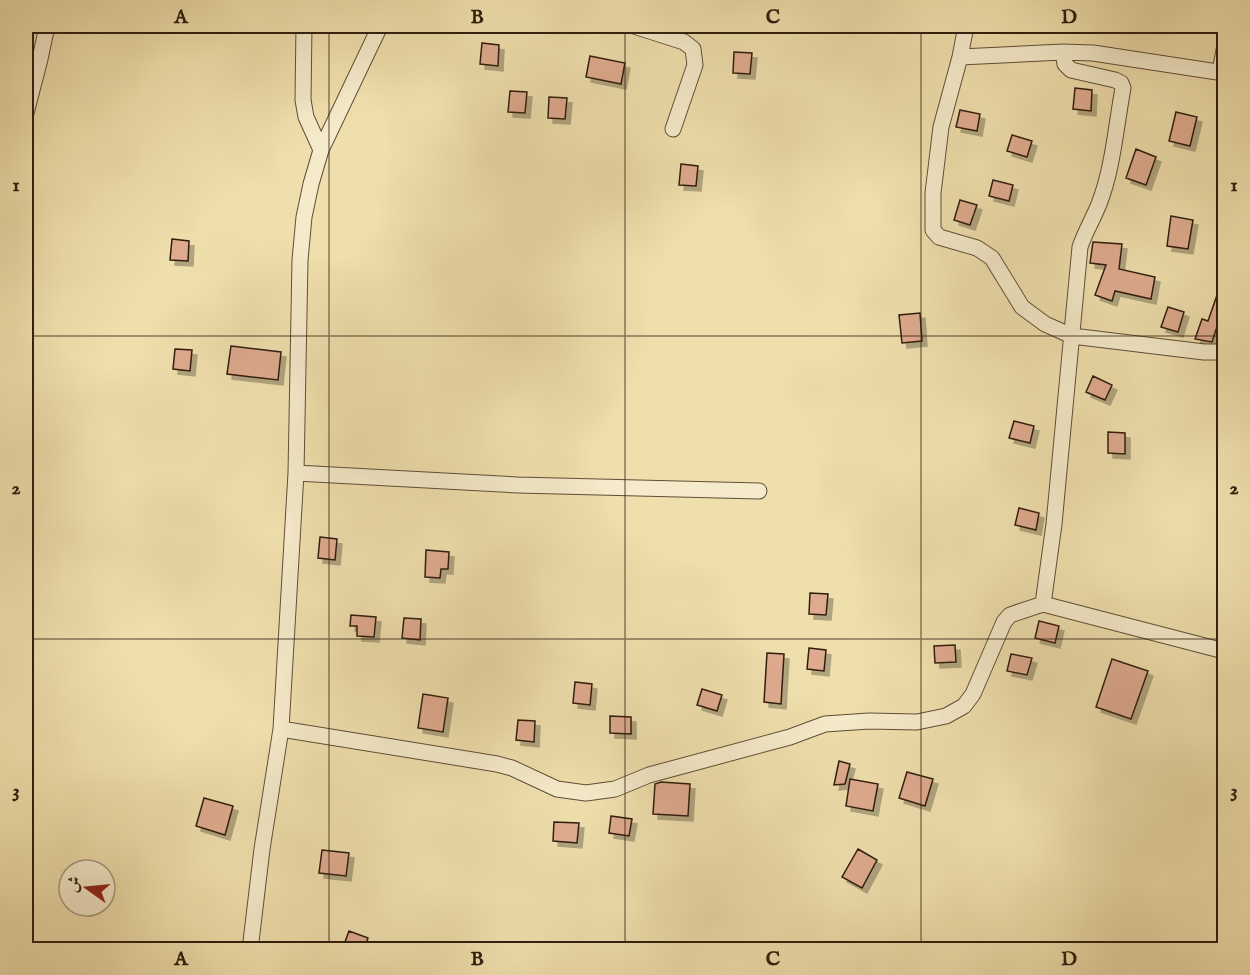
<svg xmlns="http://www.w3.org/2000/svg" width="1250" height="975" font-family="'IM FELL English',Amiri,serif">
	<defs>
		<filter id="shadow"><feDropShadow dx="5" dy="5" stdDeviation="0" flood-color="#0004"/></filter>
	</defs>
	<rect width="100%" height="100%" fill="#efdfad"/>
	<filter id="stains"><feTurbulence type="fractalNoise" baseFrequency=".00333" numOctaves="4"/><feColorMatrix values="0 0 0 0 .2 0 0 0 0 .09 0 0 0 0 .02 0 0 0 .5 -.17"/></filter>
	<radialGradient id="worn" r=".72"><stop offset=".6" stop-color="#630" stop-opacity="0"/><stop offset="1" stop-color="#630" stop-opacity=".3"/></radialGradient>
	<path fill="#dfab8f" stroke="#301e0e" stroke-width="1.5" filter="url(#shadow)" d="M482,43L499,45L498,66L480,64Z
		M734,52L752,53L750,74L733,73Z
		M590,56L625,63L621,84L586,77Z
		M1075,88L1092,90L1091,111L1073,109Z
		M510,91L527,92L525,113L508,112Z
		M549,97L567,98L565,119L548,118Z
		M960,110L980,114L977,131L956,127Z
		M1176,112L1197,117L1190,146L1169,141Z
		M1012,135L1032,141L1027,157L1007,151Z
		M1136,149L1156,157L1146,185L1126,178Z
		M681,164L698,166L696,186L679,185Z
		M993,180L1013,185L1009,201L989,196Z
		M960,200L977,205L970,225L954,220Z
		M1171,216L1193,220L1188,249L1167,246Z
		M172,239L189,241L188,261L170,260Z
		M1093,242L1122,244L1119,269L1155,277L1151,299L1115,291L1112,301L1095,295L1106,265L1090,263Z
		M1223,278H1224V305L1212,342L1195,339L1202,319L1208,321Z
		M1168,307L1184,312L1178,332L1161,327Z
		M920,313L922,341L902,343L899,315Z
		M231,346L281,352L278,380L227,374Z
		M175,349L192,350L190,371L173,369Z
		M1093,376L1112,385L1105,400L1086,392Z
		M1014,421L1034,426L1030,443L1009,438Z
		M1108,432L1125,433V454L1108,453Z
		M1019,508L1039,513L1036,530L1015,525Z
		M320,537L337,539L335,560L318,558Z
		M426,550L449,552L448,569H441L440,578L425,577Z
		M810,593L828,594L826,615L809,614Z
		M351,615L376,617L374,637L357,636V626H350Z
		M404,618L421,619L420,640L402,638Z
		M1039,621L1059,626L1055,643L1035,638Z
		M955,645L956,662L935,663L934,646Z
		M809,648L826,650L824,671L807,669Z
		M767,653L784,654L781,704L764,702Z
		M1011,654L1032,658L1027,675L1007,671Z
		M1112,659L1148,671L1131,719L1096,707Z
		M575,682L592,684L590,705L573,703Z
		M702,689L722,695L717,711L697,705Z
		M423,694L448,698L443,732L418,728Z
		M610,716L631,717V734L610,733Z
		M518,720L535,721L534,742L516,740Z
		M839,761L850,764L845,784L834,785Z
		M907,772L933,779L925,806L899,798Z
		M850,779L878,784L873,811L846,806Z
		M661,782L690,784L688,816L653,814L655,784Z
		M204,798L233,806L225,835L196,826Z
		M611,816L632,819L629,836L609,833Z
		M554,822L579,823L577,843L553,841Z
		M858,849L877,860L862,888L842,877Z
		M322,850L349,853L346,876L319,873Z
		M349,931L368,938L364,950H342Z"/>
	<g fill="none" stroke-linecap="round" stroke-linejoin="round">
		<defs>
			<path id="minor" d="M304,26L303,100L306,117L321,150
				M634,26L684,42L693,49L695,65L673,129
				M966,26L960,57L941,127L933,193V230L939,237L977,248L992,258L1022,307L1045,324L1072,336L1204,352H1224
				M960,57L1063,52L1093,53L1224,73
				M1220,72L1224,50
				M26,113L40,59L47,26
				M296,473L518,485L759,491
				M1043,604L1054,524L1080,247C1085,232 1093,219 1099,204C1113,168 1116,126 1123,88L1121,83L1115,80L1071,70L1065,64L1063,52
				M281,729L497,764L512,768L557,789L586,793L615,789L649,775L790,737L825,724L869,721L917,722L946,716L964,706L973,694L1004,622L1010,615L1043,604L1224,651
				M250,950L262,849L281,729L296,473L300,260L304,217L311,184L321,150L380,26"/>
		</defs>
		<use href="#minor" stroke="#604e36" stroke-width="17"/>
		<use href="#minor" stroke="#f5eaca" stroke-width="15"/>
	</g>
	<path fill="none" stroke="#301e0e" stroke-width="1.5" stroke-opacity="0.55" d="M329,26V950M625,26V950M921,26V950M26,336H1224M26,639H1224"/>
	<rect width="1250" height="975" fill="none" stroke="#efdfad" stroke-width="66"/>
	<g transform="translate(87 888) rotate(285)"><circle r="28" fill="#f5eaca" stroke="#a6987f" stroke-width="1.5"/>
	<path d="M0-4.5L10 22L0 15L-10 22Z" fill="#8f2418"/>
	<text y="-9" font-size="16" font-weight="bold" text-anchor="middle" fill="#301e0e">ش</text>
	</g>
	<rect x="33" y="33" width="1184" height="909" fill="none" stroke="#301e0e" stroke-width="2"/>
	<g font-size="20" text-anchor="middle" font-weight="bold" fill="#301e0e">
		<text x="181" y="23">A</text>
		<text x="477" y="23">B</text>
		<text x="773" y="23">C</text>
		<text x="1069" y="23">D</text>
		<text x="16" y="191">1</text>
		<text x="1234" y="191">1</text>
		<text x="16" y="494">2</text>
		<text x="1234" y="494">2</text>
		<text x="16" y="797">3</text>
		<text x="1234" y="797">3</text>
		<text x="181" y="965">A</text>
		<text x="477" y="965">B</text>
		<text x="773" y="965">C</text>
		<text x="1069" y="965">D</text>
	</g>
	<rect width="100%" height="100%" filter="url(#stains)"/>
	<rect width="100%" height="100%" fill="url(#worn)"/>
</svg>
